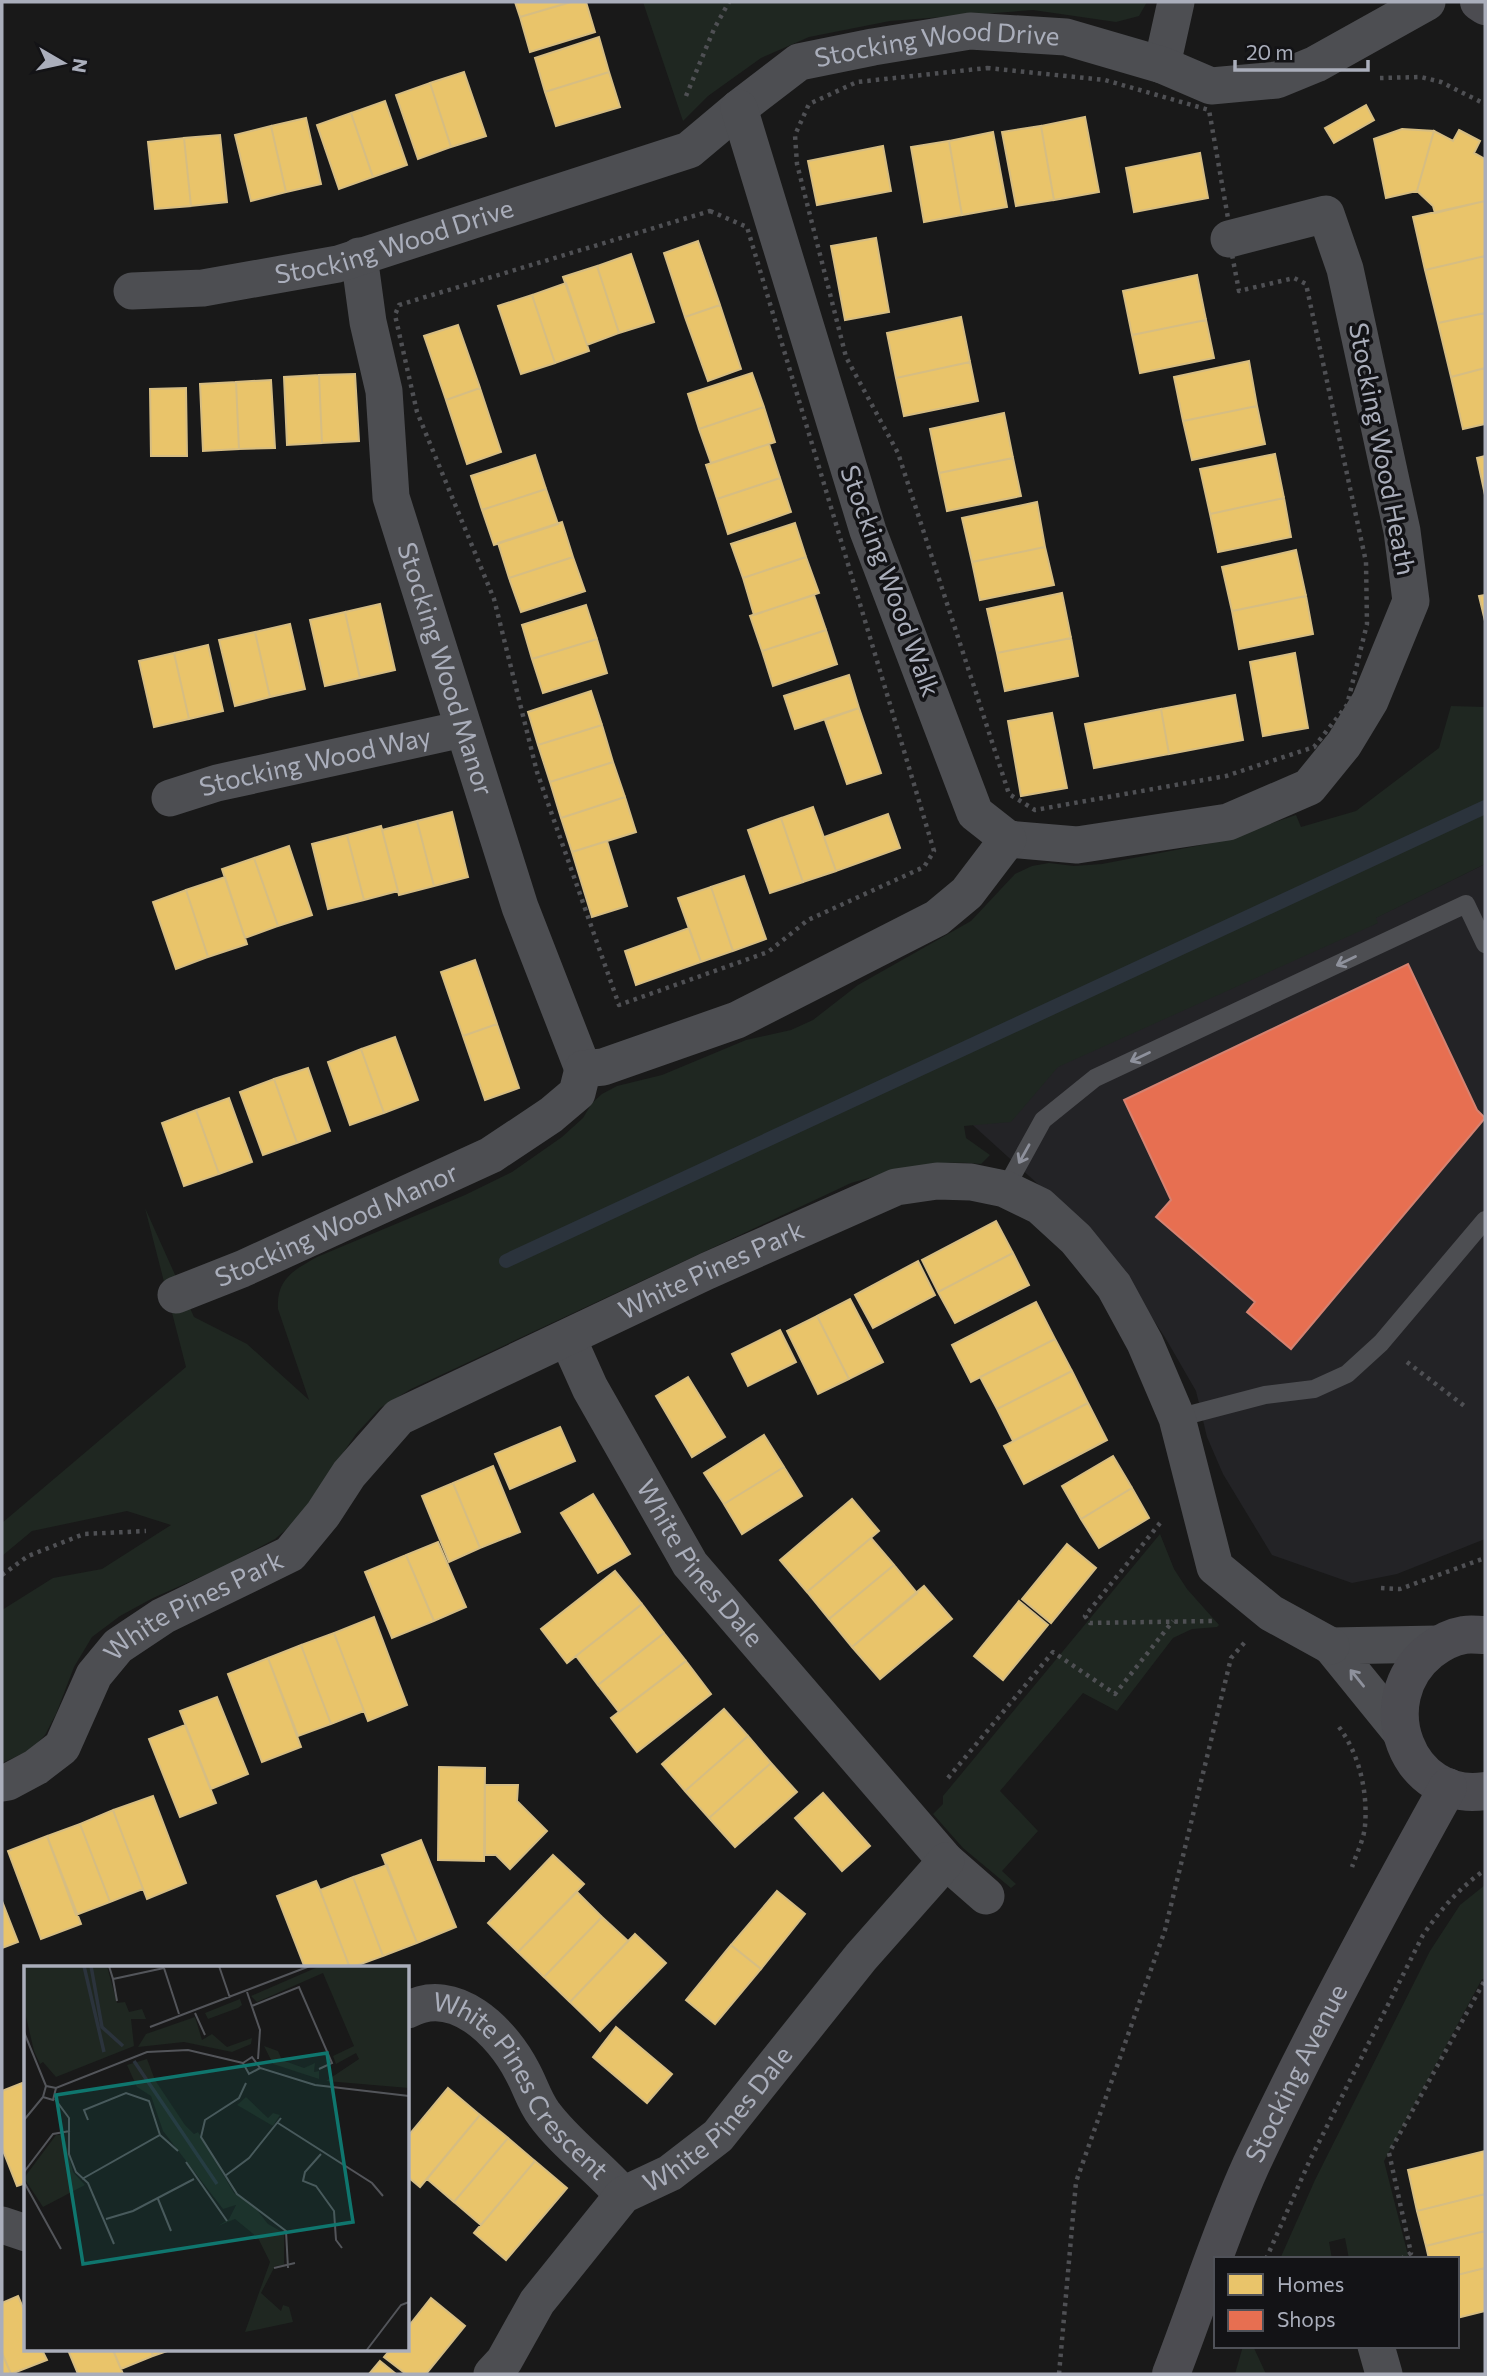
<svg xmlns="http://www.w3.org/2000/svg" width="1487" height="2376" font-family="Commissioner,sans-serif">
	<rect width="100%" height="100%" fill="#191919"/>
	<path fill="#232326" d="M1485,864V1539L1397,1574L1352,1583L1272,1555L1223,1474L1207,1437L1196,1391L1166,1339L1118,1266L1092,1233L943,1098L1377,923L1375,918Z"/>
	<path fill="#1f2721" d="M643,2H1147L1139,16L1116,22L1033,10L890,21L809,37L761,58L708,96L683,121Z
		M1451,706L1485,707V864L1376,918L1378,923L1058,1067L1011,1122L964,1126L966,1138L990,1155L981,1164C931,1159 898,1170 851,1183L411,1389L380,1408L356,1434L297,1520L275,1539L225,1566L153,1598L120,1616L92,1637L74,1667L56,1714L45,1735L31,1750L2,1763V1610L53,1578L102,1569L171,1525L127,1511L32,1531L2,1556V1523L186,1367L145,1208L194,1317L247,1344L309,1400L278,1309C276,1279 294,1270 317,1257L465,1195L512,1172L562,1137L583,1118L592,1103L602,1094L617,1086L662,1075L746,1040L791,1030L813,1020L858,985L971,921L1015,874L1032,866L1049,863L1074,866L1102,864L1212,843L1296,815L1301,827L1356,811L1439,748Z
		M1160,1534L1174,1569L1187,1589L1219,1625L1217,1627L1192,1629L1173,1638L1117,1711L1083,1693L1000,1791L1038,1831L1002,1871L1016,1884L1011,1888L963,1848L933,1814L943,1804V1796Z
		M1485,1885V1979H1482L1384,2161L1409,2259H1349L1345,2238L1329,2242L1332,2259H1280L1315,2180L1430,1951L1460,1905Z
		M1243,2346H1253L1266,2374H1235Z"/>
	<path fill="#e9c46a" stroke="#d6bd82" stroke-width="2" d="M515,2H571L520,17Z
		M571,2H586L595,32L530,52L520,17Z
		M599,37L609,72L545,92L535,58Z
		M464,72L486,136L451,147L430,83Z
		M609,72L620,107L556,126L545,92Z
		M430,83L451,147L418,159L396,95Z
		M385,101L407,165L373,177L351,113Z
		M1366,105L1374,120L1334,143L1325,128Z
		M351,113L373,177L339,189L317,125Z
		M1085,117L1099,192L1054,200L1041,126Z
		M306,118L321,184L286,192L271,126Z
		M271,126L286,192L251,201L235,135Z
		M1041,126L1054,200L1016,206L1002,132Z
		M1402,129L1434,131L1417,191L1386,198L1374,139Z
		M1459,130L1480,141L1474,153L1485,159V201L1435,213L1433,206L1417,191L1434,131L1453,141Z
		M993,132L1007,207L962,215L949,141Z
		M220,135L227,202L191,206L184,138Z
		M184,138L191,206L155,209L148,142Z
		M949,141L962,215L924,222L911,147Z
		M883,146L891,191L817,205L808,161Z
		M1200,153L1208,198L1134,212L1126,168Z
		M1485,201V256L1425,270L1413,217Z
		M876,238L889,312L845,320L831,246Z
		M698,241L720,305L685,317L664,253Z
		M631,254L654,322L619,333L597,266Z
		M1485,256V313L1438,323L1425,270Z
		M597,266L619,333L587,345L563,277Z
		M1197,275L1206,320L1132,335L1123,291Z
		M566,283L589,351L555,363L532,295Z
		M532,295L555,363L521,374L498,306Z
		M720,305L741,369L708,381L685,317Z
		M1485,313V368L1451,377L1438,323Z
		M961,317L970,362L896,378L887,333Z
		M1206,320L1214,358L1140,373L1132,335Z
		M458,325L480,388L446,400L424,336Z
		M1249,361L1257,406L1183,421L1174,377Z
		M970,362L978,401L904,416L896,378Z
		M1485,368V424L1463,429L1451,377Z
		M752,373L764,407L699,429L688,394Z
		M355,374L359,441L322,443L319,375Z
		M319,375L322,443L287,445L284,377Z
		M271,380L275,448L239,449L236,382Z
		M236,382L239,449L203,451L200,384Z
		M186,388L187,456H151L150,389Z
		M480,388L501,452L467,464L446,400Z
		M1257,406L1265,444L1192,460L1183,421Z
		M764,407L775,442L711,463L699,429Z
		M1004,413L1013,458L939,473L930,429Z
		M769,444L780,478L717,499L706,465Z
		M1275,454L1284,498L1210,514L1200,469Z
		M535,455L546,489L482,510L471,476Z
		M1485,456V495L1477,458Z
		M1013,458L1021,496L947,511L939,473Z
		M780,478L791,512L728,534L717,499Z
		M546,489L558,524L494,545L482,510Z
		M1284,498L1291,537L1218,552L1210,514Z
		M1037,502L1045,547L972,562L962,518Z
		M562,522L573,557L509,578L498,543Z
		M795,523L806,557L743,578L731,544Z
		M1045,547L1054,585L980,600L972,562Z
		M1296,550L1306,596L1232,611L1222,567Z
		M573,557L585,591L521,612L509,578Z
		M806,557L819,593L754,615L743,578Z
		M1062,593L1071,638L997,653L987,609Z
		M814,595L826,630L762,651L750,616Z
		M1485,595V621L1479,596Z
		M1306,596L1313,634L1239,649L1232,611Z
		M380,604L395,670L360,678L345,612Z
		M586,605L597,639L532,659L522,625Z
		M345,612L360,678L325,686L310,620Z
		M290,624L305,689L270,697L255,632Z
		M826,630L837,664L773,686L762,651Z
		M255,632L270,697L235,706L219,640Z
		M1071,638L1078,676L1005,691L997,653Z
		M597,639L607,673L543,693L532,659Z
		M208,645L223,711L189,719L174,653Z
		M174,653L189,719L154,727L139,661Z
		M1295,653L1308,728L1263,736L1250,662Z
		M849,675L859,708L795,729L784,696Z
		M591,691L602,725L538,745L528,712Z
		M1235,695L1243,740L1169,754L1161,709Z
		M859,708L881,773L847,784L825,720Z
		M1161,709L1169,754L1094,768L1085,724Z
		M1052,713L1067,788L1021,796L1008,721Z
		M602,725L613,762L550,782L538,745Z
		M613,762L625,797L561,818L550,782Z
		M625,797L636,832L572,852L561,818Z
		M813,807L836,871L803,882L781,818Z
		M452,812L468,877L434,886L417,821Z
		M888,814L900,848L836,871L824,837Z
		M781,818L803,882L770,893L748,830Z
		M417,821L434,886L399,895L382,830Z
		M381,826L398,891L364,900L347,835Z
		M347,835L364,900L328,909L312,844Z
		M607,841L627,906L592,917L572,852Z
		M289,846L312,915L278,926L254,858Z
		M254,858L278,926L245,938L222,869Z
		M744,876L766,939L733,951L711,887Z
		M225,877L247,944L208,957L186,890Z
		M711,887L733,951L701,962L678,898Z
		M186,890L208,957L176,969L153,902Z
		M689,928L701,962L636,985L625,951Z
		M475,960L497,1024L463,1036L441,972Z
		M497,1024L519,1088L485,1100L463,1036Z
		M395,1037L418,1100L384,1113L361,1049Z
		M361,1049L384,1113L350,1125L328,1062Z
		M308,1068L330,1131L297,1143L274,1079Z
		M274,1079L297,1143L263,1155L240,1092Z
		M229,1098L252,1162L219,1174L196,1110Z
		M196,1110L219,1174L184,1186L162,1123Z
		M996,1221L1013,1253L938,1292L922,1260Z
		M1013,1253L1029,1285L955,1323L938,1292Z
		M918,1261L935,1295L873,1328L855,1295Z
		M850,1299L883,1362L849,1379L817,1316Z
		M1036,1302L1055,1339L971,1382L952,1345Z
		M817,1316L849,1379L818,1394L787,1331Z
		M780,1330L796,1362L748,1386L732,1354Z
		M1055,1339L1072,1371L997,1409L980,1377Z
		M1072,1371L1088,1403L1013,1441L997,1409Z
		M688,1377L725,1437L692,1457L656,1396Z
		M1088,1403L1107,1440L1024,1484L1004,1446Z
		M560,1427L575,1461L510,1489L495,1454Z
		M764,1435L784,1467L724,1504L704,1473Z
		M1113,1456L1132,1488L1081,1519L1062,1486Z
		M493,1466L520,1532L480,1548L453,1483Z
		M784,1467L802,1496L742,1534L724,1504Z
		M453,1483L480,1548L449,1562L422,1496Z
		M1132,1488L1149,1518L1099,1548L1081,1519Z
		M593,1494L630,1554L598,1573L561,1513Z
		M852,1499L879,1531L807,1592L780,1560Z
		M871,1538L894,1565L829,1619L807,1592Z
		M438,1542L466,1607L434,1621L406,1555Z
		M1067,1544L1096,1568L1051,1623L1022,1599Z
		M406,1555L434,1621L392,1638L365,1572Z
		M894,1565L917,1593L852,1647L829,1619Z
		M615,1571L642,1604L567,1663L541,1629Z
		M924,1586L952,1619L880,1679L852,1647Z
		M1019,1601L1048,1625L1003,1680L974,1656Z
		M642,1604L664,1633L598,1685L576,1656Z
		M374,1617L407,1705L368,1721L334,1633Z
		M334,1633L364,1711L331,1724L301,1645Z
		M664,1633L686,1661L619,1712L598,1685Z
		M301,1645L331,1724L298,1736L268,1658Z
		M268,1658L301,1747L262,1762L228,1674Z
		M686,1661L711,1694L637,1752L611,1718Z
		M217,1697L248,1774L211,1789L180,1711Z
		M724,1709L748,1736L685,1791L662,1764Z
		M185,1725L216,1803L180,1817L149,1739Z
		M748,1736L771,1763L709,1818L685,1791Z
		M771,1763L797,1792L735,1847L709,1818Z
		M439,1767L485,1768L484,1861L438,1860Z
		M485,1785H518L517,1801L547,1831L510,1869L496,1855H485Z
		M823,1793L870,1846L842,1871L795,1818Z
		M153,1796L186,1883L147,1899L113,1810Z
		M113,1810L143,1889L110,1902L80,1824Z
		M80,1824L110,1902L76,1915L47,1836Z
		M47,1836L81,1924L41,1939L8,1851Z
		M421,1840L456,1927L417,1943L382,1855Z
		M553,1855L584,1884L518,1952L488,1923Z
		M387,1865L417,1943L383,1956L353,1877Z
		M353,1877L383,1956L350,1968L320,1890Z
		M316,1881L320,1890L350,1968H305L277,1896Z
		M777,1891L805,1914L761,1969L731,1945Z
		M577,1892L602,1917L544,1977L518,1952Z
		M2,1901L18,1942L2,1948Z
		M602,1917L628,1941L570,2002L544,1977Z
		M635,1934L666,1963L600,2031L570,2002Z
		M731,1945L761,1969L715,2024L686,2000Z
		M616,2027L672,2074L647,2103L593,2057Z
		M22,2083L26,2095V2183L17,2186L2,2148V2091Z
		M448,2088L480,2115L420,2187L408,2177V2136Z
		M480,2115L508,2138L454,2202L427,2179Z
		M508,2138L535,2161L481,2225L454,2202Z
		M1485,2151V2194L1417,2211L1408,2170Z
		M535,2161L567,2188L506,2260L474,2233Z
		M1485,2194V2231L1426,2246L1417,2211Z
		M1485,2231V2268L1457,2275V2259H1429L1426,2246Z
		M1485,2268V2311L1457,2318V2275Z
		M18,2296L26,2315V2350H42L47,2360L11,2374L2,2353V2303Z
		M431,2298L465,2326L426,2374H406L384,2357L390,2350H408V2327Z
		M68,2350H113L123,2374H78Z
		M113,2350H151L153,2356L121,2369Z
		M151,2350H170L153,2356Z
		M2,2353L11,2374H2Z
		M380,2361L396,2374H369Z"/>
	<path fill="#e76f51" stroke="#d58271" stroke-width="2" d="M1408,964L1477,1110L1485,1118L1291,1349L1247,1312L1255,1302L1156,1217L1171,1200L1124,1100Z"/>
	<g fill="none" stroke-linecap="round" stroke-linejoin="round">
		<path stroke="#2b333c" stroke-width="14" d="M506,1261L1485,807"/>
		<path stroke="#4f5054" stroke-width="4.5" stroke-dasharray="3.5 5" stroke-linecap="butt" d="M987,68L1105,80L1209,110L1228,218L1229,239L1239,291L1294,278L1306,284L1366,562L1367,624L1347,705L1314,747L1226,776L1035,810L1009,794L898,453L846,357L797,164L795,135L809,104L857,82Z
			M1380,78L1421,77L1441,82L1485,104
			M686,96L714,29L729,2
			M710,211L747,227L934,851L924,867L808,920L768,952L619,1005L537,772L494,599L417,412L395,315L399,305Z
			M1407,1362L1467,1408
			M1160,1523L1085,1616L1090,1623L1213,1621
			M2,1575L28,1556L84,1534L146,1531
			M1381,1588L1400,1589L1485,1558
			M1339,1727C1359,1754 1368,1791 1365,1826C1364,1839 1356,1855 1352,1867
			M948,1778L1053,1652L1115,1694L1173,1621
			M1266,2259L1309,2162L1423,1935C1441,1909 1459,1888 1485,1870
			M1401,2259L1411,2253L1389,2153L1485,1980
			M1059,2374L1076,2182L1165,1930L1231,1658L1245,1642"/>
		<path stroke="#4d4e52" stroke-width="18" d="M1005,1189L1043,1120L1095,1078L1466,904L1485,944
			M1177,1418L1265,1395L1314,1389L1347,1374L1381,1343L1485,1220"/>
		<g stroke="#4d4e52" stroke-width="37">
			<path d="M1162,65L1176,2"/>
			<path id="s1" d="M359,256L368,322L384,391L391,497L520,907L583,1069"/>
			<path id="s2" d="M132,291L203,288L338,264L689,150L739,108L799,62L873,47L970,31L1066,37L1162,65L1211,86L1277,80L1316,64L1427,2"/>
			<path id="s3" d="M170,798L217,783L463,729"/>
			<path d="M1008,839L1077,845L1228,822L1309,787L1344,744L1370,701L1411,601L1402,531L1345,269L1326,214L1229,239"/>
			<path id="s4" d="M176,1295L242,1269L491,1155L551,1115L577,1093L583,1069L603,1067L737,1020L937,918L967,893L1008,839L975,813L868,531L739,108"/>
			<path id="s5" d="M568,1339L590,1388L690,1564L946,1861L986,1896"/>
			<path d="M1400,1731L1331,1646L1438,1644"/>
			<path id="s6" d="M2,1783L8,1782L36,1767L62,1747L94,1675L118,1646L163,1616L290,1554L323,1514L349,1474L399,1417L707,1271L896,1187L937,1181L971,1182L1005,1189L1040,1206L1076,1239L1114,1286L1145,1343L1177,1418L1215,1567L1271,1613L1331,1646"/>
			<path id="s7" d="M408,2010C454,1984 502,2032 522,2071C530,2085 534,2101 544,2114C566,2144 598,2166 623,2195"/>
			<path d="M2,2225L26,2233"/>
			<path d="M1376,2346L1384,2374"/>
			<path id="s8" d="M492,2374L504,2361L537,2302L623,2195L670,2173L718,2136L861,1957L946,1861"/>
		</g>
		<g stroke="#4c4c51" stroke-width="38">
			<path d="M1479,2L1485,6"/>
			<path d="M1485,1635C1478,1635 1471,1634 1464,1635C1452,1637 1439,1644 1430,1651C1369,1700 1407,1803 1485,1791"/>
			<path id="s9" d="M1171,2374C1198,2305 1220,2233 1251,2165C1311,2037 1379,1911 1448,1787"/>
		</g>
	</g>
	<defs><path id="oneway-shaft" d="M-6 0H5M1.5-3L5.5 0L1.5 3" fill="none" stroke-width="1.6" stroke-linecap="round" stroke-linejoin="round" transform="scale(1.75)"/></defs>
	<g stroke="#8e919c">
		<use href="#oneway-shaft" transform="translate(1346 961) rotate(155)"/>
		<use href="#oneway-shaft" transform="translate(1140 1057) rotate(155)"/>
		<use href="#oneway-shaft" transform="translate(1024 1154) rotate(119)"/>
		<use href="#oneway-shaft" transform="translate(1357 1678) rotate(-129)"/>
	</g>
	<g text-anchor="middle" stroke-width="7" stroke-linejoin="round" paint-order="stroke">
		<g font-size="26" fill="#aaaebb" stroke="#131316">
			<text dy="9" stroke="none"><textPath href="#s2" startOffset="858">Stocking Wood Drive</textPath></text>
			<text dy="9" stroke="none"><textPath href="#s2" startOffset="268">Stocking Wood Drive</textPath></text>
			<text transform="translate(1382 449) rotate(79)" y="9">Stocking Wood Heath</text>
			<text transform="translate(890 581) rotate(70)" y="9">Stocking Wood Walk</text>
			<text dy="9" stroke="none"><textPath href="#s1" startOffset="424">Stocking Wood Manor</textPath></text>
			<text dy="9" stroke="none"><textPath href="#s3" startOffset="150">Stocking Wood Way</textPath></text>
			<text dy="9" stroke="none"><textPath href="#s4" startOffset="175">Stocking Wood Manor</textPath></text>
			<text dy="9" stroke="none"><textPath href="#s6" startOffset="903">White Pines Park</textPath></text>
			<text dy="9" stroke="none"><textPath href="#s5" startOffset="261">White Pines Dale</textPath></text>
			<text dy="9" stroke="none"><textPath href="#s6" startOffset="273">White Pines Park</textPath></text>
			<text dy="9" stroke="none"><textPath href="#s9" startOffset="326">Stocking Avenue</textPath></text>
			<text dy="9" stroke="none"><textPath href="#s7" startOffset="152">White Pines Crescent</textPath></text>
			<text dy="9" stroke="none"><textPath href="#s8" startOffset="346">White Pines Dale</textPath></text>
		</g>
	</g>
	<g transform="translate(24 1966)">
		<rect width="385" height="385" fill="#191919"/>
		<path d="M0,0H83L93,37L101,36L105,46L118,43L122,53H107L110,80L32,111L19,96L16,98L10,85L0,42ZM296,0H385V122L302,115L335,93L332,87L312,98L309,90L330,80L299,7L233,36L227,30ZM216,33L218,39L214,42L184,53L181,47ZM171,51L178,74L188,68L203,81L228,72L227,78L208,86L160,76L114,81L122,68ZM240,80L254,85L258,94L280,102L291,97L290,106L295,105V113L249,98ZM123,93L131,114L161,159L170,168L174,166L210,227L229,239L244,258L260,267V299L251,300L237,327L257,345L259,339L265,341L269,356L221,366L246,296L234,272L211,253L194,260L205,253L212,239L199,243L139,165L127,130L113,121L103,99ZM222,131L244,152L249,147L256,149L249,160L213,139ZM32,169H40L49,206L61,219L19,241L0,212Z" fill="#1f2721"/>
		<path fill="none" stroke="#2b333c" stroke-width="3.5" d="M60,0L80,86M67,0L78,61L99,80M110,95L193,218"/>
		<path fill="none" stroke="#53555a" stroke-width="2" d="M85,0L89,13L140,2M195,0L206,32M140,2L155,48M89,13L93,35M223,26L236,64L234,93M228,40L275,21L308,97L295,103M171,47L181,69M126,61L286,0M0,66L22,120M219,97L228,91L236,102L291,119L385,130M219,97L225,108L236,102M222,117L215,132L181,154L177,171L213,228L262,265L264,302M19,131L29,134L32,122M31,133L45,152V188L52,206L64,217L90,278M0,154L19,131L22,120L32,122L123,86L164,84L219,97M64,154L60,144L102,127L125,135L136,169M254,157L348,217L359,230M297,188L281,206L279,215L292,220L310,245L312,274L318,282M162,196L203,255M0,206L29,168L46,165M201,210L225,192L257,152M58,213L136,169L154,185M0,216L37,283M134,233L147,265M82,253L109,245L170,213M250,302L271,297M342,385L377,339L385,336"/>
		<path fill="#0f766e" fill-opacity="0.15" stroke="#0f766e" stroke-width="3.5" d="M303,87L329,256L59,298L32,129Z"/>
		<rect width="385" height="385" fill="none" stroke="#aaaebb" stroke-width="3.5"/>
	</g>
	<rect width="1487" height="2376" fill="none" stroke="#aaaebb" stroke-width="7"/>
	<rect x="1214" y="2257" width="245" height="91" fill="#131316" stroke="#4f5158" stroke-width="2"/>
	<rect x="1228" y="2274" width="35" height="21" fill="#e9c46a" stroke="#4f5158" stroke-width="2"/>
	<text x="1277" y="2292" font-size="21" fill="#aaaebb">Homes</text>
	<rect x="1228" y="2310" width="35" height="21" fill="#e76f51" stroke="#4f5158" stroke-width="2"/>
	<text x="1277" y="2327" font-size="21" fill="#aaaebb">Shops</text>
	<g transform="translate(63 63) rotate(99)" stroke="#131316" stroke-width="5" paint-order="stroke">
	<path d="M0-5L12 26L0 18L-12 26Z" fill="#aaaebb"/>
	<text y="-10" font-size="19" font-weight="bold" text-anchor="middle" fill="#aaaebb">N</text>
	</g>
	<path d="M1235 60v10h133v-10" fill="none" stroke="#aaaebb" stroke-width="3.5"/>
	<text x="1246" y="60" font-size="21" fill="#aaaebb" stroke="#131316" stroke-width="5" paint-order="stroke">20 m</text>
</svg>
